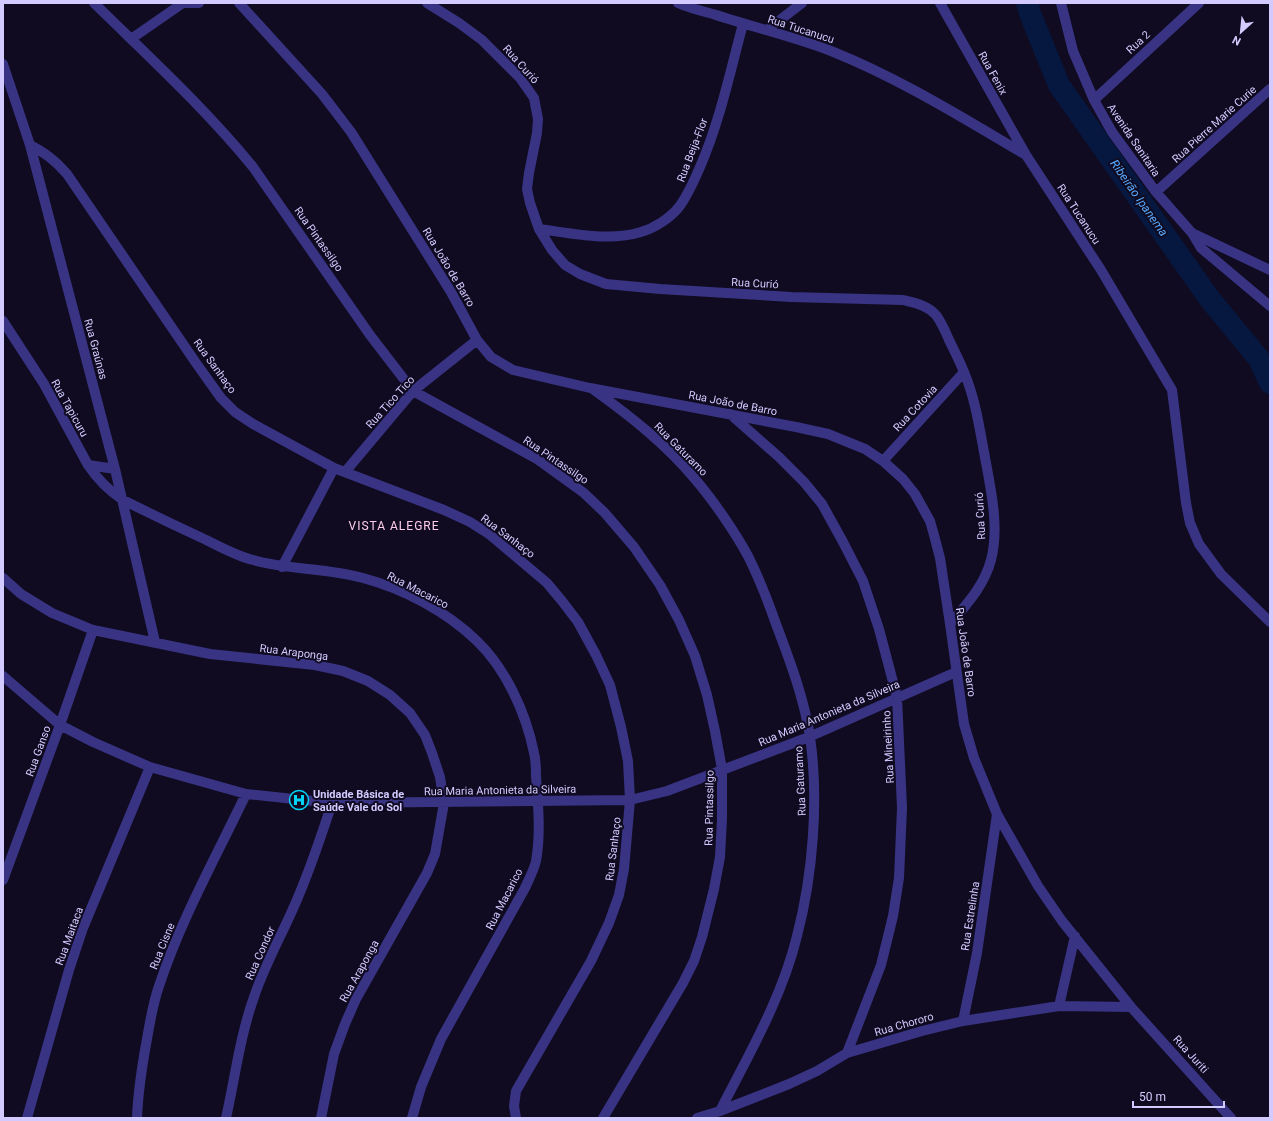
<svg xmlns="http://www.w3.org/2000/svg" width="1273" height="1121" font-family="Roboto,sans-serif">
	<rect width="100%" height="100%" fill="#100b21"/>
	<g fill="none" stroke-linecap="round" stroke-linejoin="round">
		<path stroke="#061840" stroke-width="22" d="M1027,3L1031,16L1059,85L1209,298L1259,359L1270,383"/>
		<path stroke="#393383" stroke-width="10" d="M94,3C148,56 205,108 253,167L370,335L413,391L537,459L584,493L604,512L634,547L660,585L679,620L695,656L707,695L715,731L722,769V819L720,857L714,889L702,937L694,961L683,983L603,1118
			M186,3H199
			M239,3L322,94L351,132L451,292L477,340L491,357L513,370L590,388L796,427L828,434L865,449L883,461L903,479L915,494L930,521L934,535L940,558L950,624L964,724L974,758L997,814L1038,886L1062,921L1131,1007L1231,1118
			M427,3L459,23L482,40L520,78L534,98L538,119L537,133L529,173L527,189L530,203L539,229L552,250L565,265L580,274L606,284L660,289L791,297L903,300C915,303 927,305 936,315C942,323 946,333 950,342C955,352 960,362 964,372C975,398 979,425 984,452C990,486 1000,526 991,560C984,586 967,604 950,624
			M678,3C689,8 701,11 713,14C752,27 792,36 831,51C899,78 963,118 1026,155
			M940,3L1026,155L1101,270L1172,390L1186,503L1190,523L1199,544L1221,574L1270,622
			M1061,3L1073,51L1094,100L1112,132L1156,192L1192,233L1201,248L1270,306
			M767,30L802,3
			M131,39L183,3
			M3,64L30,145L115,469L155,642
			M1094,100L1199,3
			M30,145C45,153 55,160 67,174L196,363L221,398L235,412L253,424L334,468L444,510L470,522L489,534L547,583L562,601L578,622L596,655L610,685L621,727L628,761L630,800L624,869L619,895L609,923L591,961L516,1091L514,1106L516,1118
			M1156,192L1270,89
			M539,229C571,233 609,242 641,232C655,228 670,218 679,207C688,195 694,181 700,167C720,121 730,72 743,24
			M1192,233L1270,270
			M3,321L44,384L88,465C98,480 108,490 123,500C149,513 176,526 202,538C219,546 236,556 253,560C289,570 327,568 363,578C404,589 446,611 477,641C506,669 526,713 534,753C536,760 536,768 536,776C538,803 541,833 536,861C534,870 529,879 525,888L441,1039L421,1087L412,1118
			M594,390C630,416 666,444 695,479C713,500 735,532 748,556C759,578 768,601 776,624C790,661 804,698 810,737C819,799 813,875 797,936C782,998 749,1054 720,1111
			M730,414L779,457L804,482L822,504L843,542L863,581L879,629L897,697L902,808L899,878L893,916L881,965L847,1053
			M883,461L964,372
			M88,465L115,469
			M345,472L413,391L477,340
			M282,567L334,468
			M3,578L21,594L52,613L93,630L210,654L315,665L343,671L368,681L390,695L410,713L425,735L432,753L440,777L444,803L435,854L427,873L356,999L345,1024L334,1054L321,1118
			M3,676L60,725L93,742L150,767L246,794L332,803L630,800L667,791L809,737L956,672
			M3,880L60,725L93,630
			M1059,1006L1075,936
			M963,1021L977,953L997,814
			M27,1118L69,970L83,928L150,767
			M137,1118C138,1091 142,1066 147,1039C150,1021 153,1003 159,986C181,919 216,857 246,794
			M226,1118C235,1078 240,1036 254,997C264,967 279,940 292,911C308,876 320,840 332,803
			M697,1118L720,1111L789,1084L817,1071L847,1053L922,1031L963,1021L1059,1006L1131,1007"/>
	</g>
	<defs>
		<symbol id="hospital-ring" viewBox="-11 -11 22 22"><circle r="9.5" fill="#100b21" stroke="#00d3f6" stroke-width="1.5"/><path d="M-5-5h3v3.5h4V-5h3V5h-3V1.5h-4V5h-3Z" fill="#00d3f6"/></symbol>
	</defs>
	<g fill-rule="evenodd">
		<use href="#hospital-ring" x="288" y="789" width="22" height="22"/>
	</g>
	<g text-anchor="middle" stroke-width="4" stroke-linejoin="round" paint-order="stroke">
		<g font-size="11" fill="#d3cbff" stroke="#100b21">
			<text transform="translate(801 29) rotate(18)" y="4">Rua Tucanucu</text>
			<text transform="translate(1138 42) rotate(-43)" y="4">Rua 2</text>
			<text transform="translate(521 64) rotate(48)" y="4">Rua Curió</text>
			<text transform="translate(993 73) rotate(61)" y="4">Rua Fenix</text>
			<text transform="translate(1214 124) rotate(-42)" y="4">Rua Pierre Marie Curie</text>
			<text transform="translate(1134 140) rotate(56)" y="4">Avenida Sanitaria</text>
			<text transform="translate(692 150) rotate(-69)" y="4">Rua Beija-Flor</text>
			<text transform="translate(1079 214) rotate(57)" y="4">Rua Tucanucu</text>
			<text transform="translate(319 239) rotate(55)" y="4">Rua Pintassilgo</text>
			<text transform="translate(449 267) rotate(59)" y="4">Rua João de Barro</text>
			<text transform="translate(755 283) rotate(3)" y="4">Rua Curió</text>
			<text transform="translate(96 349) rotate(75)" y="4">Rua Graúnas</text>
			<text transform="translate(215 366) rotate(54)" y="4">Rua Sanhaço</text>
			<text transform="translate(390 402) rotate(-48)" y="4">Rua Tico Tico</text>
			<text transform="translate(733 403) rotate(11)" y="4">Rua João de Barro</text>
			<text transform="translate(70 408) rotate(61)" y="4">Rua Tapicuru</text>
			<text transform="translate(915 408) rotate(-47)" y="4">Rua Cotovia</text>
			<text transform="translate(681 449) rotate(45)" y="4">Rua Gaturamo</text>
			<text transform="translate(556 460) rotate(34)" y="4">Rua Pintassilgo</text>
			<text transform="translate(980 516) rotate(-93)" y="4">Rua Curió</text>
			<text transform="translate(508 536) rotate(37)" y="4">Rua Sanhaço</text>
			<text transform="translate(418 590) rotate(27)" y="4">Rua Macarico</text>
			<text transform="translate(294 652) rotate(7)" y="4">Rua Araponga</text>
			<text transform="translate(966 652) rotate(82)" y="4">Rua João de Barro</text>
			<text transform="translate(829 713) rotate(-23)" y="4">Rua Maria Antonieta da Silveira</text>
			<text transform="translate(888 747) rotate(-93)" y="4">Rua Mineirinho</text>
			<text transform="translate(38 751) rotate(-70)" y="4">Rua Ganso</text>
			<text transform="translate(800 781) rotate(-93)" y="4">Rua Gaturamo</text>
			<text transform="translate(500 790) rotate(-1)" y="4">Rua Maria Antonieta da Silveira</text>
			<text transform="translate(709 808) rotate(-89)" y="4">Rua Pintassilgo</text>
			<text transform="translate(613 849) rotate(-83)" y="4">Rua Sanhaço</text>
			<text transform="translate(504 899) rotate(-63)" y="4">Rua Macarico</text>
			<text transform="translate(970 916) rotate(-81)" y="4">Rua Estrelinha</text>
			<text transform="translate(69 936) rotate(-70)" y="4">Rua Maitaca</text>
			<text transform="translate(162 946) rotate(-68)" y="4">Rua Cisne</text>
			<text transform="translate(260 953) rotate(-66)" y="4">Rua Condor</text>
			<text transform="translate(359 971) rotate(-61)" y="4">Rua Araponga</text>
			<text transform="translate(904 1024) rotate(-16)" y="4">Rua Chororo</text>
			<text transform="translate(1191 1054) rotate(48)" y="4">Rua Juriti</text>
		</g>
		<g font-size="11" font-weight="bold" fill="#d3cbff" stroke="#100b21" text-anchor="start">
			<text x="313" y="798">Unidade Básica de<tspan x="313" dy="13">Saúde Vale do Sol</tspan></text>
		</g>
		<g font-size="12" font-style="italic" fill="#59abff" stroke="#100b21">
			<text transform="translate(1139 198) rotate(55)" y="4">Ribeirão Ipanema</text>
		</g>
		<g font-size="12" letter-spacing="1" fill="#ffcdeb" stroke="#100b21">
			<text x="394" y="530">VISTA ALEGRE</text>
		</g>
	</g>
	<rect width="1273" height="1121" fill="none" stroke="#d3cbff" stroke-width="8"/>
	<g transform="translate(1241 32) rotate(207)" stroke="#100b21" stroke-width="3" paint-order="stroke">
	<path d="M0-3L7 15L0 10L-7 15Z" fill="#d3cbff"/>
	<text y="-6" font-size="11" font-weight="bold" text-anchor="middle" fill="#d3cbff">N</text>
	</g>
	<path d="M1133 1101v6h91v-6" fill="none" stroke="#d3cbff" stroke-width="2"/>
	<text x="1139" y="1101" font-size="12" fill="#d3cbff" stroke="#100b21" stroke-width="3" paint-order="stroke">50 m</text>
</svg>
